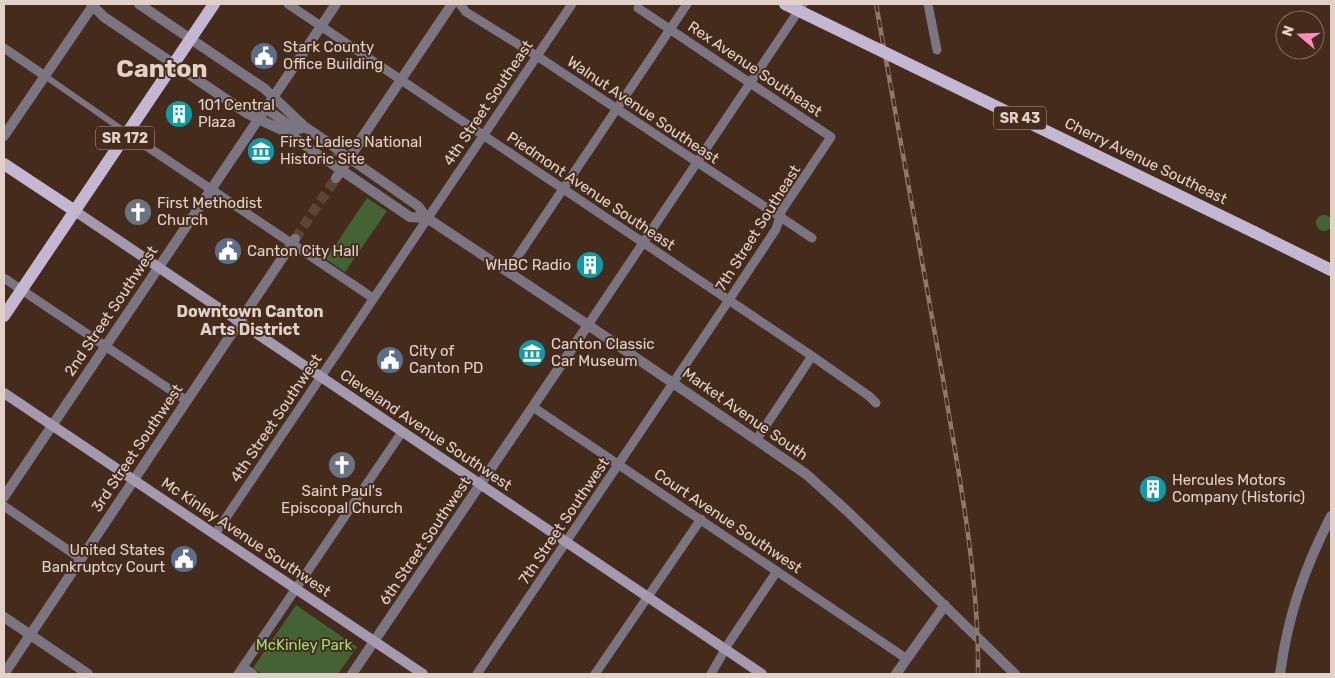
<svg xmlns="http://www.w3.org/2000/svg" width="1335" height="678" font-family="Rubik,sans-serif">
	<rect width="100%" height="100%" fill="#452b1c"/>
	<path fill="#446334" d="M367,198L387,211L345,272L326,259Z
		M1316 223a8 8 0 1 1 16 0a8 8 0 1 1-16 0Z
		M296,605L357,647L338,674H262L253,668Z"/>
	<g fill="none" stroke-linecap="round" stroke-linejoin="round">
		<path stroke="#5d4436" stroke-width="10" stroke-dasharray="10 5" stroke-linecap="butt" d="M331,155L334,158
			M295,239L336,178"/>
		<path stroke="#7b7582" stroke-width="6" d="M45,76L127,133"/>
		<path stroke="#7b7582" stroke-width="9" d="M288,4L812,356L869,396L876,403
			M460,4L466,12L537,56L812,238
			M928,4L937,50
			M4,48L45,76
			M127,133L373,298
			M508,271L687,4
			M4,278L187,401
			M588,325L803,4
			M533,407L907,659
			M757,439L812,356
			M4,506L81,559
			M215,534L572,4
			M243,667L253,674
			M238,674L402,432
			M477,674L729,300L776,229L782,210L831,137L638,8
			M595,674L701,519
			M711,674L730,641L777,571"/>
		<path stroke="#7b7582" stroke-width="10" d="M91,4L104,17L248,114L288,133L327,161
			M139,4L265,89L305,127L336,148
			M265,108L296,130L305,127
			M4,136L94,4
			M361,139L452,4
			M339,151L418,206L427,218L588,325L806,474L847,511L1015,674
			M331,163L410,217L427,218
			M336,178L360,142
			M4,497L336,4
			M4,617L88,674
			M4,674L295,239
			M352,674L588,325
			M896,674L945,605
			M1280,674C1288,615 1304,569 1331,516"/>
		<path stroke="#a49aaf" stroke-width="10" d="M75,211L762,674
			M4,393L423,674"/>
		<path stroke="#c4b7d1" stroke-width="12" d="M4,164L75,211
			M1254,232L1331,270
			M4,316L214,4"/>
		<defs>
			<path id="rail" d="M876,4C899,129 921,254 943,379C959,476 979,575 978,674"/>
		</defs>
		<use href="#rail" stroke="#8e786c" stroke-width="4.5"/>
		<use href="#rail" stroke="#452b1c" stroke-width="2.5" stroke-dasharray="8" stroke-linecap="butt"/>
		<path stroke="#c4b7d1" stroke-width="12" d="M785,4L1254,232"/>
	</g>
	<defs>
		<symbol id="civic-disc" viewBox="-11 -11 22 22"><circle r="9.5" fill="#5c6f8a" stroke="#452b1c"/><path d="M-.6-6.5H3V-4.5H.6V-3L4-1V1h2V6H-6V1h2V-1L-.6-3ZM-1.2 2.5V6h2.4V2.5Z" fill="#fff"/></symbol>
		<symbol id="building-disc" viewBox="-11 -11 22 22"><circle r="9.5" fill="#0f9aa8" stroke="#452b1c"/><path d="M-4-6H4V6H1V3H-1V6H-4ZM-2.5-4.3h1.7v1.8h-1.7ZM.8-4.3h1.7v1.8H.8ZM-2.5-1h1.7V.8h-1.7ZM.8-1h1.7V.8H.8Z" fill="#fff"/></symbol>
		<symbol id="museum-disc" viewBox="-11 -11 22 22"><circle r="9.5" fill="#0f9aa8" stroke="#452b1c"/><path d="M0-6L6-3V-2H-6V-3ZM-5-1h2V3h-2ZM-1-1h2V3h-2ZM3-1h2V3H3ZM-6 4H6V6H-6Z" fill="#fff"/></symbol>
		<symbol id="church-disc" viewBox="-11 -11 22 22"><circle r="9.5" fill="#6b7280" stroke="#452b1c"/><path d="M-1.2-6h2.4v3.5h3.3v2.4h-3.3V6h-2.4V-.1h-3.3v-2.4h3.3Z" fill="#fff"/></symbol>
	</defs>
	<g fill-rule="evenodd">
		<use href="#civic-disc" x="248" y="40" width="32" height="32"/>
		<use href="#building-disc" x="163" y="98" width="32" height="32"/>
		<use href="#museum-disc" x="245" y="135" width="32" height="32"/>
		<use href="#church-disc" x="122" y="196" width="32" height="32"/>
		<use href="#civic-disc" x="212" y="235" width="32" height="32"/>
		<use href="#building-disc" x="574" y="249" width="32" height="32"/>
		<use href="#museum-disc" x="516" y="337" width="32" height="32"/>
		<use href="#civic-disc" x="374" y="344" width="32" height="32"/>
		<use href="#church-disc" x="326" y="449" width="32" height="32"/>
		<use href="#building-disc" x="1137" y="473" width="32" height="32"/>
		<use href="#civic-disc" x="168" y="543" width="32" height="32"/>
	</g>
	<g text-anchor="middle" stroke-width="4" stroke-linejoin="round" paint-order="stroke">
		<g fill="#452b1c" stroke="#b39f94" stroke-width="1">
			<rect x="994" y="106.5" width="52" height="23" rx="4"/>
			<rect x="96" y="126.5" width="58" height="23" rx="4"/>
		</g>
		<g font-size="14" font-weight="bold" fill="#e2d1c8">
			<text x="1020" y="123">SR 43</text>
			<text x="125" y="143">SR 172</text>
		</g>
		<g font-size="15" fill="#e2d1c8" stroke="#452b1c" text-anchor="start">
			<text x="283" y="52">Stark County<tspan x="283" dy="17">Office Building</tspan></text>
			<text x="198" y="110">101 Central<tspan x="198" dy="17">Plaza</tspan></text>
			<text x="280" y="147">First Ladies National<tspan x="280" dy="17">Historic Site</tspan></text>
			<text x="157" y="208">First Methodist<tspan x="157" dy="17">Church</tspan></text>
			<text x="247" y="256">Canton City Hall</text>
			<text x="571" y="270" text-anchor="end">WHBC Radio</text>
			<text x="551" y="349">Canton Classic<tspan x="551" dy="17">Car Museum</tspan></text>
			<text x="409" y="356">City of<tspan x="409" dy="17">Canton PD</tspan></text>
			<text x="1172" y="485">Hercules Motors<tspan x="1172" dy="17">Company (Historic)</tspan></text>
			<text x="342" y="496" text-anchor="middle">Saint Paul's<tspan x="342" dy="17">Episcopal Church</tspan></text>
			<text x="165" y="555" text-anchor="end">United States<tspan x="165" dy="17">Bankruptcy Court</tspan></text>
		</g>
		<g font-size="15" fill="#e2d1c8" stroke="#452b1c">
			<text transform="translate(755 69) rotate(34)" y="5">Rex Avenue Southeast</text>
			<text transform="translate(488 103) rotate(-56)" y="5">4th Street Southeast</text>
			<text transform="translate(643 110) rotate(34)" y="5">Walnut Avenue Southeast</text>
			<text transform="translate(1146 161) rotate(26)" y="5">Cherry Avenue Southeast</text>
			<text transform="translate(591 191) rotate(34)" y="5">Piedmont Avenue Southeast</text>
			<text transform="translate(758 228) rotate(-58)" y="5">7th Street Southeast</text>
			<text transform="translate(111 311) rotate(-56)" y="5">2nd Street Southwest</text>
			<text transform="translate(745 414) rotate(35)" y="5">Market Avenue South</text>
			<text transform="translate(276 418) rotate(-56)" y="5">4th Street Southwest</text>
			<text transform="translate(426 430) rotate(34)" y="5">Cleveland Avenue Southwest</text>
			<text transform="translate(137 448) rotate(-56)" y="5">3rd Street Southwest</text>
			<text transform="translate(564 521) rotate(-56)" y="5">7th Street Southwest</text>
			<text transform="translate(728 521) rotate(34)" y="5">Court Avenue Southwest</text>
			<text transform="translate(246 537) rotate(34)" y="5">Mc Kinley Avenue Southwest</text>
			<text transform="translate(425 541) rotate(-56)" y="5">6th Street Southwest</text>
		</g>
		<g font-size="15" fill="#9cdf7b" stroke="#452b1c">
			<text x="304" y="650">McKinley Park</text>
		</g>
		<g font-size="16" font-weight="bold" fill="#e2d1c8" stroke="#452b1c">
			<text x="250" y="317">Downtown Canton<tspan x="250" dy="18">Arts District</tspan></text>
		</g>
		<g font-size="25" font-weight="bold" fill="#e2d1c8" stroke="#452b1c">
			<text x="162" y="77">Canton</text>
		</g>
	</g>
	<rect width="1335" height="678" fill="none" stroke="#e2d1c8" stroke-width="10"/>
	<g transform="translate(1300 35) rotate(289)"><circle r="24" fill="#452b1c" stroke="#846d61"/>
	<path d="M0-4L9 19L0 12L-9 19Z" fill="#fd8ebe"/>
	<text y="-8" font-size="14" font-weight="bold" text-anchor="middle" fill="#e2d1c8">N</text>
	</g>
</svg>
